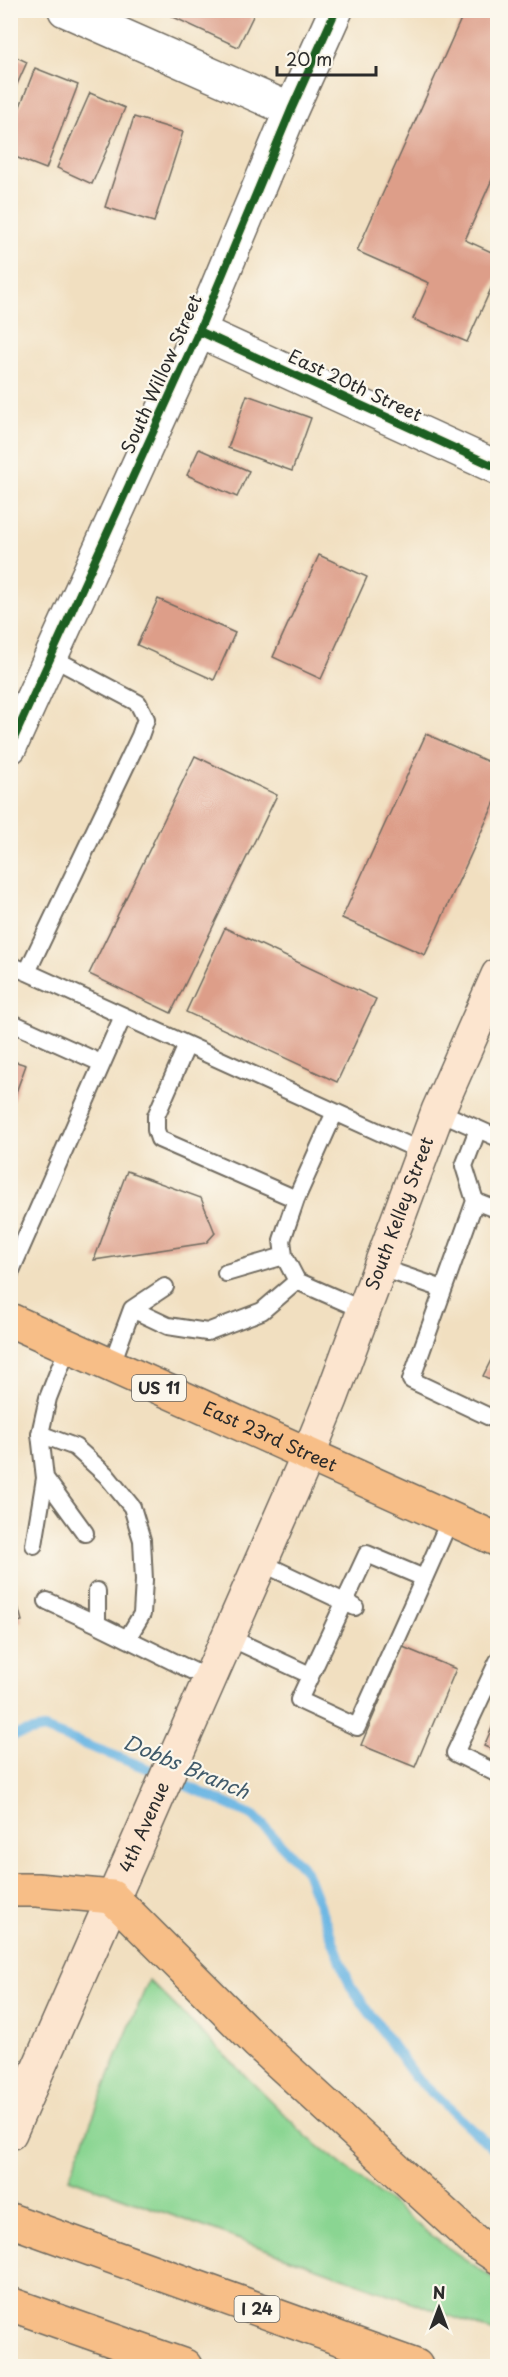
<svg xmlns="http://www.w3.org/2000/svg" width="508" height="2377" font-family="'Playpen Sans',sans-serif">
	<rect width="100%" height="100%" fill="#fbf7ec"/>
	<filter id="ink" filterUnits="userSpaceOnUse"><feTurbulence type="fractalNoise" baseFrequency=".0167" numOctaves="2"/><feDisplacementMap in="SourceGraphic" scale="12" xChannelSelector="R" yChannelSelector="G"/><feConvolveMatrix kernelMatrix="1 2 1 2 8 2 1 2 1" color-interpolation-filters="sRGB"/></filter>
	<filter id="wash" filterUnits="userSpaceOnUse"><feTurbulence type="fractalNoise" baseFrequency=".008" numOctaves="4" result="noise"/><feDisplacementMap in="SourceGraphic" scale="24" xChannelSelector="R" yChannelSelector="G"/><feGaussianBlur stdDeviation="1.35" result="paint"/><feColorMatrix in="noise" values="0 0 0 0 0 0 0 0 0 0 0 0 0 0 0 0 0 1.4 0 .05"/><feComposite in="paint" operator="in"/></filter>
	<g filter="url(#wash)">
		<rect width="100%" height="100%" fill="#f1dfc0"/>
		<path fill="#8ad592" stroke="#5a805e" stroke-width="1.5" d="M149,1980L307,2137L440,2242L497,2281V2333L69,2178L114,2063Z"/>
		<g fill="none" stroke-linecap="round" stroke-linejoin="round">
			<path stroke="#69b5e3" stroke-width="10" d="M10,1736L44,1729L149,1769L254,1816L306,1871L350,1985L415,2077L498,2153"/>
		</g>
		<g id="blocks">
			<path fill="#dd9e89" d="M174,10H256L238,47L171,16Z
				M465,10H498V166L465,240L498,255V273L467,342L413,319L429,283L357,251Z
				M10,54L27,62L10,100Z
				M35,68L78,85L46,169L10,155V132Z
				M90,93L125,108L92,184L57,168Z
				M134,117L183,132L154,222L105,207Z
				M247,395L311,418L292,471L228,448Z
				M199,449L249,471L237,497L187,475Z
				M319,555L367,577L321,679L273,657Z
				M158,599L235,633L214,680L137,645Z
				M426,734L498,766V795L425,955L342,918Z
				M195,756L277,795L171,1013L89,974Z
				M225,928L376,999L337,1082L186,1012Z
				M10,1060L26,1065L11,1106H10Z
				M127,1171L201,1198L215,1233L206,1243L94,1260Z
				M498,1346V1383L483,1376Z
				M10,1577L22,1621L10,1624Z
				M403,1647L456,1669L415,1767L361,1745Z
				M498,1714V1752L484,1746Z"/>
		</g>
	</g>
	<g filter="url(#ink)">
		<use href="#blocks" fill-opacity="0" stroke="#706a5f" stroke-width="1.5"/>
		<g fill="none" stroke-linecap="round" stroke-linejoin="round">
			<defs>
				<path id="lane" d="M51,657L138,703L146,719L140,736L27,972L423,1152
					M10,965L27,972
					M10,1022L101,1063
					M187,1045L156,1116V1130L159,1139L296,1199L335,1112
					M438,1111L498,1138
					M478,1129L464,1166L475,1201L411,1380L498,1421
					M296,1199L282,1240L284,1256L297,1281L363,1310
					M475,1201L498,1210
					M379,1267L443,1289
					M10,1273L123,1016
					M226,1273L284,1256
					M132,1309L168,1326L207,1332L262,1311L297,1281
					M111,1366L132,1309L165,1287
					M40,1434L75,1447L106,1475L132,1507L142,1540L144,1580L142,1614L127,1639
					M45,1478L85,1533
					M34,1545L45,1478L40,1434L48,1398L68,1347
					M260,1562L355,1607
					M424,1578L367,1554L299,1700L357,1727C388,1658 420,1589 450,1519
					M47,1601L97,1624V1591
					M97,1624L209,1679
					M228,1637L310,1675
					M498,1661L455,1753L498,1774"/>
				<path id="street" d="M65,10L291,110
					M199,331L498,468
					M10,747L199,331L291,110L336,10"/>
				<g id="secondary">
					<path id="s1" d="M10,2133L308,1455L331,1399L438,1111L498,975"/>
				</g>
				<g id="primary">
					<path id="s2" d="M10,1320L498,1540"/>
				</g>
				<path id="highway" d="M10,1890H37L112,1897L258,2043L474,2241L498,2257
					M10,2220L416,2366
					M10,2304L185,2366"/>
			</defs>
			<use href="#lane" stroke="#706a5f" stroke-width="20"/>
			<use href="#street" stroke="#706a5f" stroke-width="36"/>
			<use href="#secondary" stroke="#706a5f" stroke-width="36"/>
			<use href="#primary" stroke="#706a5f" stroke-width="36"/>
			<use href="#highway" stroke="#706a5f" stroke-width="36"/>
			<use href="#lane" stroke="#fff" stroke-width="16"/>
			<use href="#street" stroke="#fff" stroke-width="33"/>
			<use href="#secondary" stroke="#fce5cf" stroke-width="33"/>
			<use href="#primary" stroke="#f7be87" stroke-width="33"/>
			<use href="#highway" stroke="#f7be87" stroke-width="33"/>
			<defs>
				<path id="cycleway" d="M199,331L498,468
					M10,747L199,331L291,110L336,10"/>
			</defs>
			<use href="#cycleway" stroke="#fbf7ec" stroke-width="11"/>
			<use href="#cycleway" stroke="#1b5e20" stroke-width="8"/>
		</g>
	</g>
	<g text-anchor="middle" stroke-width="4.5" stroke-linejoin="round" paint-order="stroke">
		<g fill="#fbf7ec" stroke="#696865" stroke-width="1.5">
			<rect x="132" y="1375" width="54" height="26" rx="4.5"/>
			<rect x="234.5" y="2296" width="45" height="26" rx="4.5"/>
		</g>
		<g font-size="16" font-weight="bold" fill="#2b2b2b">
			<text x="159" y="1394">US 11</text>
			<text x="257" y="2315">I 24</text>
		</g>
		<g font-size="18" fill="#2b2b2b" stroke="#fbf7ec">
			<text transform="translate(162 374) rotate(-66)" y="6">South Willow Street</text>
			<text transform="translate(355 386) rotate(25)" y="6">East 20th Street</text>
			<text dy="6" stroke="none"><textPath href="#s1" startOffset="999">South Kelley Street</textPath></text>
			<text dy="6" stroke="none"><textPath href="#s2" startOffset="285">East 23rd Street</textPath></text>
			<text dy="6" stroke="none"><textPath href="#s1" startOffset="334">4th Avenue</textPath></text>
		</g>
		<g font-size="20" font-style="italic" fill="#415b6b" stroke="#fbf7ec">
			<text transform="translate(186 1767) rotate(23)" y="7">Dobbs Branch</text>
		</g>
	</g>
	<rect width="508" height="2377" fill="none" stroke="#fbf7ec" stroke-width="36"/>
	<g transform="translate(439 2308)" stroke="#fbf7ec" stroke-width="4.5" paint-order="stroke">
	<path d="M0-4.5L10 22L0 15L-10 22Z" fill="#2b2b2b"/>
	<text y="-9" font-size="16" font-weight="bold" text-anchor="middle" fill="#2b2b2b">N</text>
	</g>
	<path d="M277 66v9h99v-9" fill="none" stroke="#2b2b2b" stroke-width="3"/>
	<text x="286" y="66" font-size="18" fill="#2b2b2b" stroke="#fbf7ec" stroke-width="4.5" paint-order="stroke">20 m</text>
</svg>
